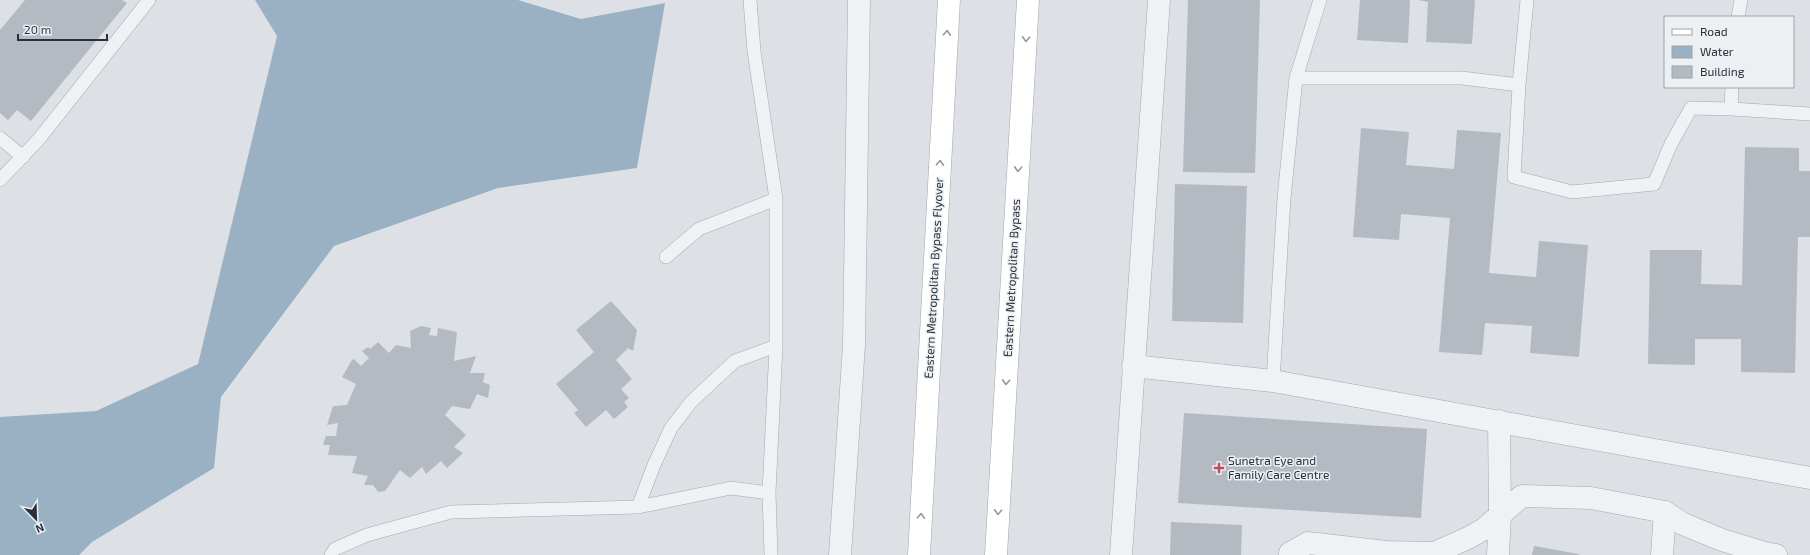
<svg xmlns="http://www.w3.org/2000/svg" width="1810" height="555" font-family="'Exo 2',sans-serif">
	<rect width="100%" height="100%" fill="#dde1e5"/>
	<path fill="#9ab1c3" d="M255,0H518L581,19L665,3L637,168L498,188L334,246L221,397L214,468L92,542L79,555H0V417L96,411L198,364L277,36Z"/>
	<path fill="#b4bac2" d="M25,0H122L127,3L31,121L17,110L8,120L0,113V30Z
		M1188,0H1260L1255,173L1183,172Z
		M1360,0H1410L1408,43L1357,40Z
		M1419,0H1475L1472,44L1426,42L1428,2Z
		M1361,128L1409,132L1406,165L1454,169L1457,130L1501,133L1489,273L1536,277L1539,241L1588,245L1579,357L1530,353L1532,326L1485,323L1482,355L1439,352L1450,218L1401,214L1399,240L1353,237Z
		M1745,147L1799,148V171H1810V237H1798L1795,373L1741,372V339H1695V365L1648,364L1650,250H1702L1701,284L1742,285Z
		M1175,184L1247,186L1243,323L1172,321Z
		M611,301L637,330L633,351L628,348L616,360L632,379L621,389L629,398L624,402L628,407L614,419L606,410L586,427L574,413L578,410L556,384L594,352L576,330Z
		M421,326L431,328L429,335L437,336L438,328L457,332L454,361L476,356L470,373H485L483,382L490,385L488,398L477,394L470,409L452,406L445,415L466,435L454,447L463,453L447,468L441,461L426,474L422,467L410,478L400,470L385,491L378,492L373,485H364L368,476L352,473L357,456L328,455L330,445H323L326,436H336L338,423L327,425L333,406L347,405L356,384L342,377L352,360L354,359L361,366L369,358L362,351L368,347L370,349L378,342L389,353L396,345L411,348L410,331Z
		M1184,413L1427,429L1421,518L1178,503Z
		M1171,522L1242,525L1241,555H1170Z
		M1534,546L1579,554V555H1532Z"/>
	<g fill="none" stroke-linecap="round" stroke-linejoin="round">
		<defs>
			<path id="service" d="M1320,0L1296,78H1462L1519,85
				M1527,0L1519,85L1514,177L1572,192L1654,184L1671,144L1691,108L1731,109L1732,87
				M1738,17L1741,0
				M1731,109L1810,114
				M0,138L23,157
				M0,180L39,139L149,0
				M666,257L699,229L776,199
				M1273,381L1284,198L1296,78
				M769,493L776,346
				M638,507L654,465L671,428L691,402L735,361L776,346V199L754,51L750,0
				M331,555L335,549L367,535L451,512L638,507L731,488L769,493L771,555"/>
			<path id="minor" d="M1133,366L1273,381L1810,478
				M840,555L854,345L859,0
				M1121,555L1159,0
				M1290,555V553L1308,543L1386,552L1434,553L1468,538L1484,529L1522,496L1591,498L1665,512L1683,524L1722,540L1765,553L1776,555
				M1498,555L1500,516L1499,421
				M1662,555L1665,512"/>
			<path id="primary" d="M919,555L949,0
				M996,555L1028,0"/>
		</defs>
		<use href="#service" stroke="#a3a8af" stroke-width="14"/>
		<use href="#minor" stroke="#a3a8af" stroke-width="23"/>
		<use href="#primary" stroke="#9da6b0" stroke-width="23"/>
		<use href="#service" stroke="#eff1f4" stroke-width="13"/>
		<use href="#minor" stroke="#eff1f4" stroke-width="22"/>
		<use href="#primary" stroke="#fff" stroke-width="22"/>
	</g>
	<defs><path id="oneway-chevron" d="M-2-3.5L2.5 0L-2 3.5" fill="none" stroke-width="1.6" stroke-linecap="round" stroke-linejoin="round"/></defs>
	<g stroke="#93989d">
		<use href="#oneway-chevron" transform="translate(947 33) rotate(-87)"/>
		<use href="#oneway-chevron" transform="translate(1026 39) rotate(93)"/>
		<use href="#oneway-chevron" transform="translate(940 163) rotate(-87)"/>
		<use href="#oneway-chevron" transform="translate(1018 169) rotate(93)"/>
		<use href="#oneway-chevron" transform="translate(1006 382) rotate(93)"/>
		<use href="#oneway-chevron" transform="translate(998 512) rotate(93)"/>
		<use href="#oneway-chevron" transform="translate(921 516) rotate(-87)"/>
	</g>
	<path fill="#c34965" stroke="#ecf0f3" stroke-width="1.5" d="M1217 462h4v4h4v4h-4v4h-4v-4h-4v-4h4z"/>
	<g text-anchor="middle" stroke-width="3" stroke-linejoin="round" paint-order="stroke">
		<g font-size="12" fill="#27303b" stroke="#ecf0f3">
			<text transform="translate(934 278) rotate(-87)" y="4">Eastern Metropolitan Bypass Flyover</text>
			<text transform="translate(1012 278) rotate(-87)" y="4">Eastern Metropolitan Bypass</text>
		</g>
		<g font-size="12" fill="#27303b" stroke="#ecf0f3" text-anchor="start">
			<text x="1228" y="465">Sunetra Eye and<tspan x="1228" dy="14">Family Care Centre</tspan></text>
		</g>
	</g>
	<rect x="1664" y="16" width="130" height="72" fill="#ecf0f3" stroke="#9da3a9"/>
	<rect x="1672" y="29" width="20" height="6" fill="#ffffff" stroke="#9da3a9"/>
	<text x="1700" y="36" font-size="12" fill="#27303b">Road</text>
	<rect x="1672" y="46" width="20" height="12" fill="#9ab1c3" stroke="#9da3a9"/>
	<text x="1700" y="56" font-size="12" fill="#27303b">Water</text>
	<rect x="1672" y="66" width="20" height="12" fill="#b4bac2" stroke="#9da3a9"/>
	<text x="1700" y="76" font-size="12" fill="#27303b">Building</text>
	<g transform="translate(36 519) rotate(157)" stroke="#ecf0f3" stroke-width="3" paint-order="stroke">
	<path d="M0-3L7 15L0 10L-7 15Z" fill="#27303b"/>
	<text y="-6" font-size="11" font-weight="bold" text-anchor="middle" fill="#27303b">N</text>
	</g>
	<path d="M18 34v6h89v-6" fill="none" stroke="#27303b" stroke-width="2"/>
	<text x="24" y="34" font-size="12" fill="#27303b" stroke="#ecf0f3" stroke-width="3" paint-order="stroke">20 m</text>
</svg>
